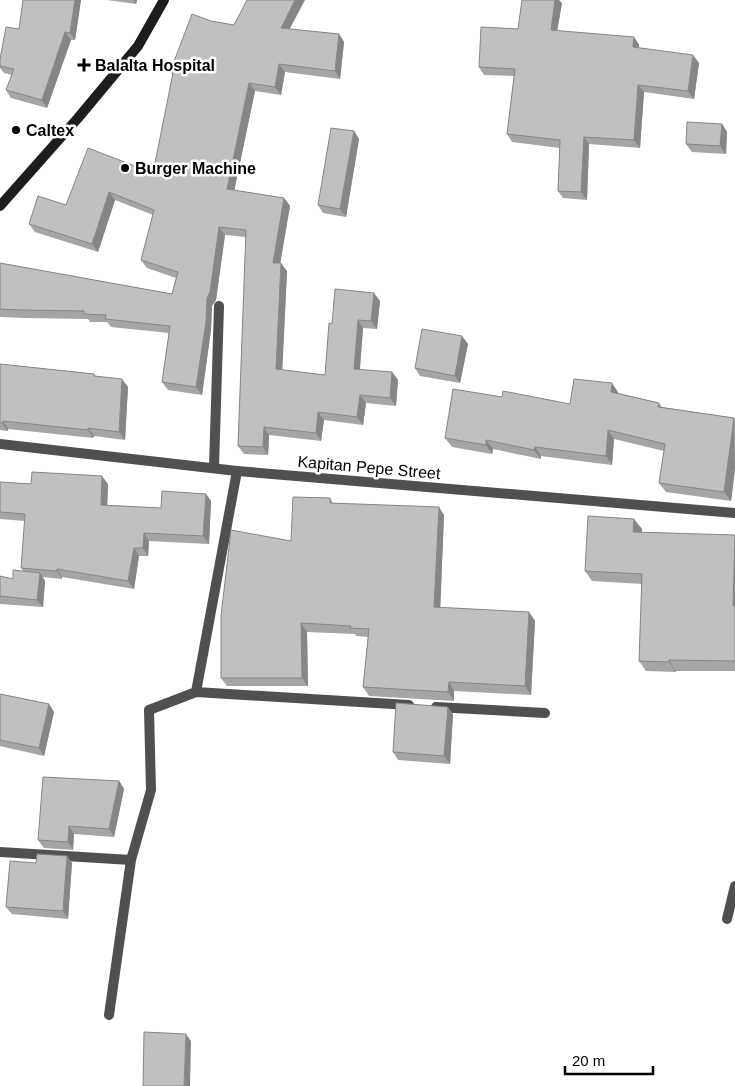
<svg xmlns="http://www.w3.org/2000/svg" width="735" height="1086" font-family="Helvetica,sans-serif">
	<rect width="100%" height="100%" fill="#fff"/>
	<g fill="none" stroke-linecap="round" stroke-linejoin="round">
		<path stroke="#505050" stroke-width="10" d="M214,467L219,306
			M196,692L409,705
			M436,707L545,713
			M0,852L131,860
			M727,919L735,886
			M109,1015L131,860L151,790L149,710L196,692L237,471"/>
		<path stroke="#505050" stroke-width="10" d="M0,444L237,471L735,513"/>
		<path stroke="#1d1d1d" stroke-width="10" d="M0,206L78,118L138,46L164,0"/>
	</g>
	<path fill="#a5a5a5" d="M81,0L75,40H71L47,108L11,98L6,90L12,75L4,73L0,68V59Z
		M107,0H137L136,4Z
		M562,3L557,31L634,37L639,45V48L699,63L694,99L644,92L640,148L589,144L587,200L563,198L558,191L560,148L512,142L507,134L514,76L484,75L479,67L518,29Z
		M211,21L234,25L290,29L339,34L344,42L340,79L285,72L281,95L255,91L234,190L284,198L290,206L280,263L287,271L282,370L325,375L332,324L380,301L377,329L363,328L360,370L392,372L398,380L396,406L366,403L363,425L324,420L321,441L269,435L268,455L244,454L238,446L246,237L225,235L216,300L212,306L211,330L202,395L168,390L162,382L169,333L111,327L107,322H90L88,319L26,318L0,317V263L172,294L176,278L147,268L141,260L153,215L115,200L98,252L35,232L29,224L66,205L153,173L173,75L170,72Z
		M722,124L727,132L726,154L692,152L686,144Z
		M354,131L359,139L346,217L323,213L318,205Z
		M462,336L468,344L460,383L420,376L415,368Z
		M0,364L94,374L96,376L128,387L125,440L94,436L93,438L8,429V431L0,430Z
		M618,392V393L659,403L662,407L735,418V469L731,501L666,492L659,483L664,451L614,439L612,465L541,456V459L493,449L492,454L452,447L445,438L502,397L570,404Z
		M0,482L31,484H108L107,505L161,508L206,494L211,501L209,544L149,541L148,556H139L134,589L62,577V579L43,577L45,581L43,607L0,604V576L13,579L23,571L21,568L25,521L0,519Z
		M330,498L333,503L444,515L440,608L529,612L535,621L531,695L454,691V701L369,696L363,687L368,637L356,636L355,634L307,632L308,686H227L221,678L291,541Z
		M642,529V532L735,535V671H676V672L646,671L639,661L642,584L592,581L585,571Z
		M0,694L49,704L54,712L44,756L0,746Z
		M453,714L450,764L398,760L393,752Z
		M119,781L124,789L114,837L74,834L73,850L44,848L38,840Z
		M67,856L72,863L68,919L12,914L6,907L36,863Z"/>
	<path fill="#868686" d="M75,0H81L75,40L70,33Z
		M133,0H137L136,4Z
		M295,0H305L286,36L281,28Z
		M555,0H559L562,3L556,38L551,30Z
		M65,32L71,40L47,108L42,100Z
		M339,34L344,42L340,79L335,71Z
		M634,37L639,45L638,54L633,47Z
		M693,55L699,63L694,99L688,91Z
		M279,64L285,72L281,95L275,87Z
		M249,83L255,91L233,197L227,189Z
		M638,85L644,92L640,148L634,140Z
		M722,124L727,132L726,154L720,146Z
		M354,131L359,139L346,217L340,209Z
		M584,137L589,144L587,200L581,192Z
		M109,192L115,200L98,252L92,244Z
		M284,198L290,206L279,271L273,263Z
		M219,227L225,235L216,300L212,306L211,330L202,395L196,387L207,298Z
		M281,263L287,271L282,377L276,369Z
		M374,293L380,301L377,329L371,321Z
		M358,320L363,328L359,377L354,369Z
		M462,336L468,344L460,383L455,376Z
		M392,372L398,380L396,406L390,398Z
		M122,379L128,387L125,440L119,432Z
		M612,383L618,392V401L611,392Z
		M360,395L366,403L363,425L357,417Z
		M318,412L324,420L321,441L316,433Z
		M734,418L735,469L731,501L724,492Z
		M3,421L8,429V431L2,423Z
		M264,427L269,435L268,455L263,447Z
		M88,428L94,436L93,438L88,430Z
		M608,430L614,439L612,465L606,456Z
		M486,440L493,449L492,454L486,445Z
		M535,447L541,456V459L534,450Z
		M102,476L108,484L107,513L101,505Z
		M206,494L211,501L209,544L203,536Z
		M439,507L444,515L440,616L434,607Z
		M634,519L642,529L641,543L633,532Z
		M144,533L149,541L148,556L143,548Z
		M735,536V609L733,606Z
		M134,548L139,556L134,589L128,581Z
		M57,569L62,577V579L57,571Z
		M40,573L45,581L43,607L37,600Z
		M529,612L535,621L531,695L525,686Z
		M301,623L307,632L308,686L302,678Z
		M669,660L676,671V672L669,662Z
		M449,682L454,691V701L448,692Z
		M49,704L54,712L44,756L39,748Z
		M448,707L453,714L450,764L444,756Z
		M119,781L124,789L114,837L109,829Z
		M69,826L74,834L73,850L68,842Z
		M67,856L72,863L68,919L63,911Z
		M186,1034L191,1041L190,1086H184Z"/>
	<path fill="#c0c0c0" stroke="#868686" d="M23,0H75L70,33L65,32L42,100L6,90L14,69L0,66V59L6,27L19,29Z
		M247,0H295L281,28L339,34L335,71L279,64L275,87L249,83L227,189L284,198L273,263H281L276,369L325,375L329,323L332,324L335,289L374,293L371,321L358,320L354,369L392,372L390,398L360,395L357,417L318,412L316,433L264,427L263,447L238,446L246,230L219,227L210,292L207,298L206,322L196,387L162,382L170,326L105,319L106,315L84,314V311L21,310L0,309V263L172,294L178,272L141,260L154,210L109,192L92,244L29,224L38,196L66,205L88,148L153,173L173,73L170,72L192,14L211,21L234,25Z
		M522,0H555L551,30L634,37L633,47L693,55L688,91L638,85L634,140L584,137L581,192L558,191L560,140L507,134L515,69L479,67L481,27L518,29Z
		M687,122L722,124L720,146L686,144Z
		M331,128L354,131L340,209L318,205Z
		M422,329L462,336L455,376L415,368Z
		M0,364L94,374V376L122,379L119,432L88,428V430L3,421L2,423H0Z
		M574,379L612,383L611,392L659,403L658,407L734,418L724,492L659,483L665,444L608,430L606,456L535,447L534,450L486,440V445L445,438L453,389L502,397L503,391L570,404Z
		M32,472L102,476L101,505L161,508L162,491L206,494L203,536L144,533L143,548H134L128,581L57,569V571L21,568L25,514L0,512V482L31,484Z
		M293,497L330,498V503L439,507L434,607L529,612L525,686L449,682L448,692L363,687L369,629L350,628L351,626L301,623L302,678H221V616L231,530L291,541Z
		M588,516L634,519L633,532L735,535L733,606H735V661L669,660V662L639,661L642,574L585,571Z
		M13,570L40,573L37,600L0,596V576L13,579Z
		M0,694L49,704L39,748L0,740Z
		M396,703L448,707L444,756L393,752Z
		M43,777L119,781L109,829L69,826L68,842L38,840Z
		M37,854L67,856L63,911L6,907L10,861L36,863Z
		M144,1032L186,1034L184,1086H143Z"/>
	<g fill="#000" stroke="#fff" stroke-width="2">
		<path d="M81.5 57.5h5v5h5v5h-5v5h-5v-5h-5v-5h5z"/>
		<circle cx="16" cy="130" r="5"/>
		<circle cx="125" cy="168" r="5"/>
	</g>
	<g text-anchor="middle" stroke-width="5" stroke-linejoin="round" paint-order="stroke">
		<g font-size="16" font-weight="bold" fill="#000" stroke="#fff" text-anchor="start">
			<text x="95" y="71">Balalta Hospital</text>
			<text x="26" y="136">Caltex</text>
			<text x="135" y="174">Burger Machine</text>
		</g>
		<g font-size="16" fill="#000" stroke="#fff">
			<text transform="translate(369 467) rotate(5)" y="6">Kapitan Pepe Street</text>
		</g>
	</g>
	<path d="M565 1066v8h88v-8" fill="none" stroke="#000000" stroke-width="2.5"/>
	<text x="572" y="1066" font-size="15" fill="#000000" stroke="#ffffff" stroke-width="4" paint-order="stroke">20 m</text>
</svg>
